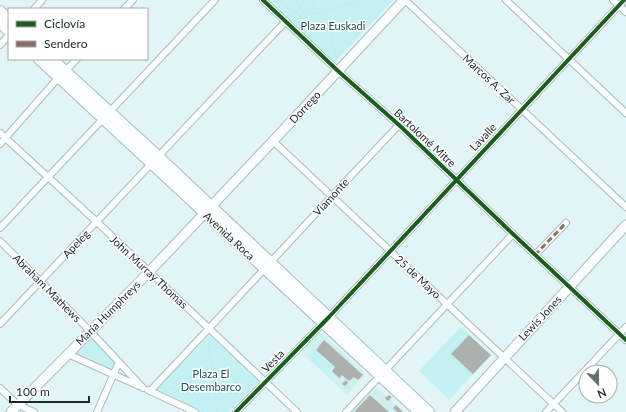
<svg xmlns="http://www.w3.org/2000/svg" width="626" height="412" font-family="Lato,sans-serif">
	<rect width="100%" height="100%" fill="#e1f5f6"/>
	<path fill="#cef0f1" d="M319,331L366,374L347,395L300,351Z
		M373,388H377L404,412H351Z"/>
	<path fill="#c3f1f3" d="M269,0H393L335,62Z
		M461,327L491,355L449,400L419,371Z
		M89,335L116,362L112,370L73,352Z
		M210,335L260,381L228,412H202L155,390Z
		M315,350L333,367L326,375L308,357Z"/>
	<path fill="#acb1ae" d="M469,335L491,355L473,374L451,354Z
		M324,340L363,375L358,380L354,377L349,381L342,375L339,378L332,371L335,367L316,350Z
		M346,380L348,383L345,386L342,384Z
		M370,395L389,412H354Z
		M389,395L392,397L388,401L385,398Z
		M396,405L403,412H397L393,408Z"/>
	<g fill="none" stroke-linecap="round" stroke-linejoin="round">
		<defs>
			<path id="minor" d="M263,0L338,71L399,125L513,234L626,340
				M405,0L626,207
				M506,0L626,113
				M613,0L626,12
				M34,9L42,0
				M124,9L133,0
				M0,45L9,35
				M0,133L97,222L297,412
				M273,141L562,412
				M0,144L59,77L77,59
				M0,228L215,0
				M0,241L90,331L143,388
				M535,255L566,223
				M0,324L286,21
				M68,354L139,386
				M0,388L18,405L34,412
				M148,390L195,412
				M150,391C234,303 315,213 399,125
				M97,412L119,362
				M236,412L329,317L624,0
				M346,412L513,234
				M546,412L626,327"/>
			<path id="secondary" d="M11,412L149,272L273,141L404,0
				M455,412L626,225"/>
			<path id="primary" d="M0,11L9,19
				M0,23L9,31
				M39,59L419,412
				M52,59L158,156L429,412"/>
		</defs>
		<use href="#minor" stroke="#abbabb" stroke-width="8"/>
		<use href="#secondary" stroke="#abbabb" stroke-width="11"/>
		<use href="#primary" stroke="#abbabb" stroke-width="12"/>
		<path stroke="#d6dcdc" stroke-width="1" stroke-dasharray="2 2" stroke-linecap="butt" d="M280,0L299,15L315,9L316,8L312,0
			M292,0V3L295,5L297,3L296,0
			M321,0L325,10L337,61
			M351,4L362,20L369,26
			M297,5L305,12
			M290,17L306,0
			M293,21L308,15L365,0
			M208,339L217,412
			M160,388C172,385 174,392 184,389C188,386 188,381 191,378C200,370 209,380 213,387L255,380"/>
		<use href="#minor" stroke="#fafefe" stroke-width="6"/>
		<use href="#secondary" stroke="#fafefe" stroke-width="9"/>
		<use href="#primary" stroke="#fafefe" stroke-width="10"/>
		<path stroke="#8d6e63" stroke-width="3" stroke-dasharray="6 3" stroke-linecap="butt" d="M535,255L566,223"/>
		<defs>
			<path id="cycleway" d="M263,0L338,71L399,125L513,234L626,340
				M236,412L329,317L624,0"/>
		</defs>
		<use href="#cycleway" stroke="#fff" stroke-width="6"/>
		<use href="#cycleway" stroke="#1b5e20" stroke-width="4"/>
	</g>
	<g text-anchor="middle" stroke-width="3" stroke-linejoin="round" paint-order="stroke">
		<g font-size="11" fill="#174d4f" stroke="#fff">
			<text x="333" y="30">Plaza Euskadi</text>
			<text x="211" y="378">Plaza El<tspan x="211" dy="13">Desembarco</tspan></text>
		</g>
		<g font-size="11" fill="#1b2929" stroke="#fff">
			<text transform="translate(489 79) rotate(43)" y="4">Marcos A. Zar</text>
			<text transform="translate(305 107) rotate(-47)" y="4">Dorrego</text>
			<text transform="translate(483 137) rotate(-47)" y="4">Lavalle</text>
			<text transform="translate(425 138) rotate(43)" y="4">Bartolomé Mitre</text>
			<text transform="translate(331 197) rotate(-47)" y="4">Viamonte</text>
			<text transform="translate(229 236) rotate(43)" y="4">Avenida Roca</text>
			<text transform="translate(76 244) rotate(-47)" y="4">Apeleg</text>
			<text transform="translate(149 272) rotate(43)" y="4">John Murray Thomas</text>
			<text transform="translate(418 277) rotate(43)" y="4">25 de Mayo</text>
			<text transform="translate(47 288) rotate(45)" y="4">Abraham Mathews</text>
			<text transform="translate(108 313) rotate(-45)" y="4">María Humphreys</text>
			<text transform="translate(540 318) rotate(-47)" y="4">Lewis Jones</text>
			<text transform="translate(273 361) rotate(-45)" y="4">Vesta</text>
		</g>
	</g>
	<rect x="8" y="8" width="140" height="52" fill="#ffffff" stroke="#a4a9a9"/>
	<rect x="16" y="21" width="20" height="6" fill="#1b5e20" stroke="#a4a9a9"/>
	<text x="44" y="28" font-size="12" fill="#1b2929">Ciclovía</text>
	<rect x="16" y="41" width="20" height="6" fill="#8d6e63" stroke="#a4a9a9"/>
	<text x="44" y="48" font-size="12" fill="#1b2929">Sendero</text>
	<g transform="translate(598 384) rotate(158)"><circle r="19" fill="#ffffff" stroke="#a4a9a9"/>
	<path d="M0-3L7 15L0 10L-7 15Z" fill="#607071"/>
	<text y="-6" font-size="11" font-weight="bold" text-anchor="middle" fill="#1b2929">N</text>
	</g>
	<path d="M10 396v6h79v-6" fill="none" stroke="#1b2929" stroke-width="2"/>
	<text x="16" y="396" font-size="12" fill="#1b2929" stroke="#ffffff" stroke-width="3" paint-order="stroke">100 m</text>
</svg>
